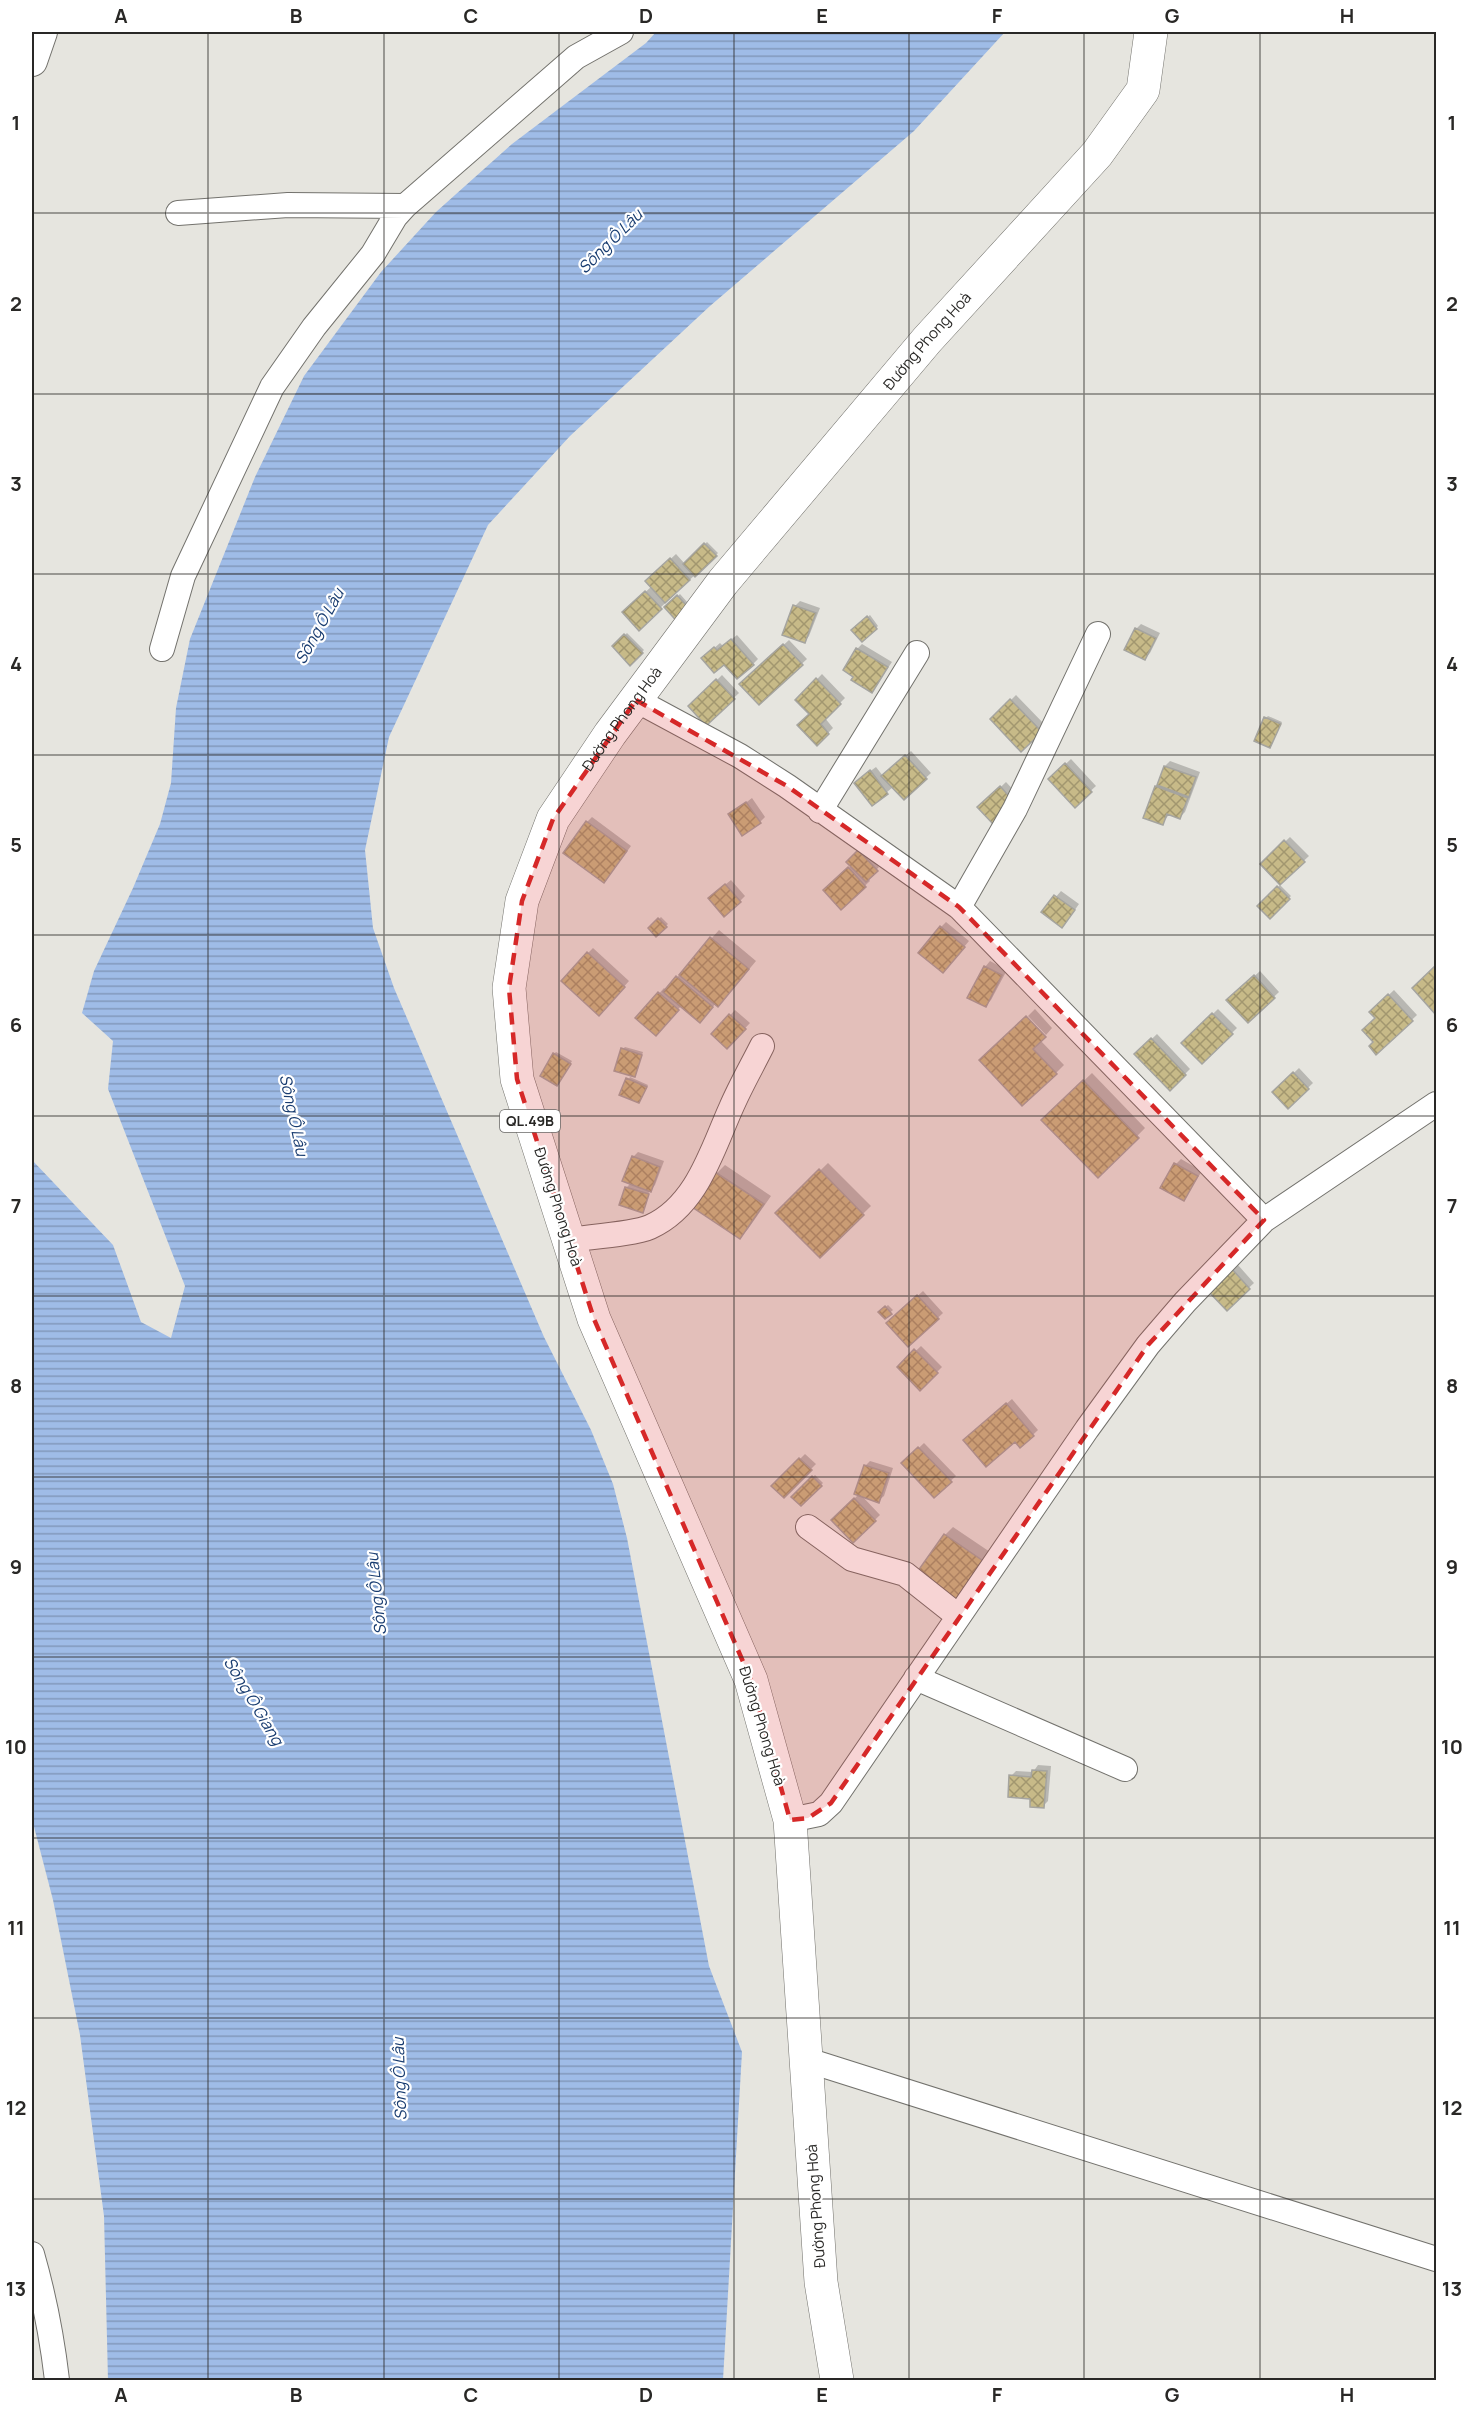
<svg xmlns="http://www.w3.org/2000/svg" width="1468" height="2412" font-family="Manrope,sans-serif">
	<defs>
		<pattern id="water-rules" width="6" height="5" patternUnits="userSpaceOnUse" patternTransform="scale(1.5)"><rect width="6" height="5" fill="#9fbce7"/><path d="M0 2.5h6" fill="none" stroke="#8299bb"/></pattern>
		<pattern id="building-cross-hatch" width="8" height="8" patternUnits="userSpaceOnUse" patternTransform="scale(1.5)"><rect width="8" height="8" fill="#c7ba88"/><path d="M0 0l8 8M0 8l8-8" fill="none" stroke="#a2976f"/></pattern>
	</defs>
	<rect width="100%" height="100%" fill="#e6e5df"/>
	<path fill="url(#water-rules)" d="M656,32H1005L914,131L710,306L570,436L488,525L389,737L365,850L373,928L394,988L544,1337L591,1430L613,1484L627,1538L709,1966L742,2052L723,2380H108L104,2216L80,2035L53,1900L32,1819V1160L113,1245L141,1322L171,1338L185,1286L108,1089L113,1041L82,1013L94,971L133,888L160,824L171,783L176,708L190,639L255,477L304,376L381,272L436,212L512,144L646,43Z"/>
	<path fill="#0003" d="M707,542L718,553L639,628L624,612L652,586L647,581L676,554L685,564Z
		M680,594L695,611L667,607Z
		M800,601L820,608L809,636L804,642L795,606Z
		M870,615L878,626L862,640L854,630Z
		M1141,624L1160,633L1150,653L1145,658L1136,629Z
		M627,633L644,650L630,664L614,646Z
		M737,635L758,659L753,664L724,662L703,658L720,643L723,646Z
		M789,640L807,659L759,703L741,684Z
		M862,644L892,662L872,691L857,649Z
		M822,674L845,698L825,718L833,728L817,744L811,714L797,700Z
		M722,675L739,693L706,724L690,707Z
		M1016,695L1046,726L1021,750L992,719Z
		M1268,716L1282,722L1270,746L1266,718Z
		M911,751L931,773L904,798L893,787L873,804L861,778L876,767L883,776Z
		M1071,759L1096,786L1075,805L1050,779Z
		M1170,761L1200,772L1185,812L1180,817L1170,813L1163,823L1156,787L1165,766Z
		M1006,782L1019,796L980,807Z
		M752,798L765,817L760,822L730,815Z
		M592,817L631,846L609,876L587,822Z
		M1290,837L1309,856L1280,883L1262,864Z
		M861,850L879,867L868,878L870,881L841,908L825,890L852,865L848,862Z
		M731,880L745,896L740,901L715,893Z
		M1280,885L1291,896L1270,917L1259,906Z
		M1061,891L1079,904L1067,921L1043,912Z
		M661,917L668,924L656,935L650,928Z
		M946,922L969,941L948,966L941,927Z
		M719,930L756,961L726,997L716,1003L705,1016L681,1006L661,1029L637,1018L664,988L666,990Z
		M593,948L629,981L604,1009L588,953Z
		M990,961L1007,970L991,1000L986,1005L985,967Z
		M1436,967V1013L1414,988Z
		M1260,971L1279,992L1248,1021L1229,1000Z
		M1394,990L1417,1015L1377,1053L1375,1042L1377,1018L1371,1012Z
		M1035,1009L1052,1028L1046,1035L1028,1016Z
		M1218,1009L1237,1028L1202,1062L1183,1043Z
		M735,1010L750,1023L732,1042L713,1034Z
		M1157,1034L1190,1069L1170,1089L1136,1054Z
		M1040,1040L1064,1065L1056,1073L981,1060Z
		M625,1047L643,1052L635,1075L623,1049Z
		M556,1052L572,1061L559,1082L554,1054Z
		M1299,1068L1313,1083L1288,1107L1274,1092Z
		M1092,1073L1145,1128L1098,1176L1043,1120Z
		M630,1077L648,1085L639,1102L621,1094Z
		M638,1152L664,1161L655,1185L649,1192L643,1212L621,1204L627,1187L631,1183L633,1157Z
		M1181,1159L1202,1171L1184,1199L1176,1164Z
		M828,1163L871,1206L820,1256L777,1213Z
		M725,1165L771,1196L748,1229L740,1237L717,1173Z
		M1238,1265L1254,1283L1227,1308L1211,1291Z
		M923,1291L943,1313L909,1345L888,1323Z
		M888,1305L893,1310L885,1317L880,1312Z
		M921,1346L942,1367L920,1389L899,1367Z
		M1012,1399L1038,1430L1021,1446L1015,1439L970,1435Z
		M924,1443L956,1476L934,1496L903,1463Z
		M805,1454L816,1464L784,1496L773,1486Z
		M870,1461L893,1468L884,1496L878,1501L861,1495L880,1515L853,1541L833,1520L859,1494L865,1466Z
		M815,1475L823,1483L801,1504L793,1497Z
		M953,1527L993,1554L957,1602L945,1535Z
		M1038,1765L1051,1766L1048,1801L1043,1806L1011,1776L1016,1771L1033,1772Z"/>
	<path fill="url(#building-cross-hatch)" stroke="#a5a49f" stroke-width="1.5" d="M704,543L717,556L695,577L683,564Z
		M670,558L690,580L665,603L645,581Z
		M645,591L662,609L639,631L622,612Z
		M677,595L694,614L681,626L664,607Z
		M793,605L816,613L805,643L782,635Z
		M867,616L877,629L862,642L851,630Z
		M1135,628L1156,638L1145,660L1124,650Z
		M624,634L643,653L630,666L612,646Z
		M731,639L754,665L737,679L724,665L714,673L701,658L714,647L717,650Z
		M783,644L803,665L759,705L739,684Z
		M856,648L888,667L872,693L851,680L853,677L843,670Z
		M816,678L841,704L821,724L829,734L817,746L797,725L809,714L795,700Z
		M716,679L735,699L706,726L688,706Z
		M1010,699L1042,732L1021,752L990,719Z
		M1264,717L1281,724L1270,748L1254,741Z
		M905,755L927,779L904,800L881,776Z
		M1065,763L1092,792L1075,808L1048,779Z
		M1164,766L1196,777L1189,797L1157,785Z
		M870,770L888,794L872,806L854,783Z
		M1000,786L1015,803L993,824L977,807Z
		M1155,786L1188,798L1180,819L1167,814L1163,825L1143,818Z
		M746,802L761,823L742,836L728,814Z
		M586,821L627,851L604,883L563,853Z
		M1284,840L1305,862L1280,885L1260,864Z
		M858,850L878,871L866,882L846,862Z
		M848,867L866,887L841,910L823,890Z
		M725,884L741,902L724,917L708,898Z
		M1277,886L1290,899L1270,919L1257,906Z
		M1054,895L1075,910L1062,928L1041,912Z
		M658,918L667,927L656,937L648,928Z
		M940,926L965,947L943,973L918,953Z
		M710,937L749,969L718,1007L679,975Z
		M587,952L625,987L599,1016L561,981Z
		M1436,965V1015L1412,988Z
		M984,966L1002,975L986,1007L967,998Z
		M1254,975L1275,998L1248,1023L1226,1000Z
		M676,976L713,1007L700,1023L663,992Z
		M658,992L679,1010L656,1036L635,1018Z
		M1388,994L1413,1021L1376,1055L1369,1046L1373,1042L1362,1030L1375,1018L1369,1012Z
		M1212,1013L1233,1034L1202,1064L1181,1043Z
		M729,1014L746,1029L727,1049L711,1034Z
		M1026,1016L1046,1037L1033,1049L1057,1074L1022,1106L979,1060Z
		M1151,1038L1186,1075L1170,1091L1134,1054Z
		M621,1048L642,1055L635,1077L614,1071Z
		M553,1053L571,1064L557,1086L540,1076Z
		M1293,1072L1309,1089L1288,1109L1272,1092Z
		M626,1078L647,1087L639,1103L619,1095Z
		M1083,1080L1139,1138L1098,1178L1041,1120Z
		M632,1156L660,1167L651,1192L622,1181Z
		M1174,1163L1198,1176L1184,1201L1160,1188Z
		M819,1169L864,1215L820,1258L775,1213Z
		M715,1172L764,1204L740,1239L692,1207Z
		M625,1187L649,1194L643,1213L619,1205Z
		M1232,1269L1250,1289L1227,1311L1208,1291Z
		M917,1295L939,1319L908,1347L886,1323Z
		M885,1306L892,1314L885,1319L878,1312Z
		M914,1349L938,1373L920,1391L897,1367Z
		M1006,1403L1034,1436L1020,1448L1015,1442L986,1467L963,1440Z
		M918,1447L952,1482L934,1498L901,1463Z
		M799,1458L812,1470L784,1498L771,1486Z
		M864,1465L889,1473L879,1503L854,1494Z
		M812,1476L822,1486L801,1506L791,1497Z
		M854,1498L876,1521L853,1543L831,1520Z
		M944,1534L986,1563L957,1604L915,1575Z
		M1032,1770L1047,1771L1044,1808L1030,1807V1799L1008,1797L1009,1775L1031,1777Z"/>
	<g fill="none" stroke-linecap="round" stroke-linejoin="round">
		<defs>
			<path id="minor" d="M178,213L288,205L405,206
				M162,649L183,576L272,387L314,327L373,254L395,217L405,206L576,57L621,32
				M636,700L740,756L787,786L959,907L1264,1220
				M820,811L917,653
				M959,907L1015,809L1098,634
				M569,1240C588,1237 634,1234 650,1227C697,1206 712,1150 731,1108C740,1087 752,1066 762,1046
				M808,1527L852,1559L905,1574L958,1616
				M916,1678L1125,1769
				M790,1820L819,1814L831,1803L1087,1429L1148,1345L1185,1302L1264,1220L1436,1104
				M807,2060L1436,2259
				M32,2254C44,2296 52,2337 57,2380"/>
			<path id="tertiary" d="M32,61L42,32"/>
			<g id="primary">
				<path id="s1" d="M837,2380L821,2282L790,1820L751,1680L594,1319L517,1079L509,988L522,901L553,819L610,734L723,582L927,340L1097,154L1143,90L1151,32"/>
			</g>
		</defs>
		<use href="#minor" stroke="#73726d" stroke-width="26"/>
		<use href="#tertiary" stroke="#73726d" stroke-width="32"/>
		<use href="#primary" stroke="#73726d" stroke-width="34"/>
		<use href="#minor" stroke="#fff" stroke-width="24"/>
		<use href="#tertiary" stroke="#fff" stroke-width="30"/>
		<use href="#primary" stroke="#fff" stroke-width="33"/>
	</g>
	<path fill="#d62828" fill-opacity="0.2" stroke="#d62828" stroke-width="4.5" stroke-dasharray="12 8" stroke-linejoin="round" d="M636,700L787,786L959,907L1264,1220L1148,1345L831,1803L808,1818L790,1820L751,1680L594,1319L517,1079L509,988L522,901L553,819Z"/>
	<path fill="none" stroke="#292826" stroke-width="1.5" stroke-opacity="0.55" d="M208,32V2380M384,32V2380M559,32V2380M734,32V2380M909,32V2380M1084,32V2380M1260,32V2380M32,213H1436M32,394H1436M32,574H1436M32,755H1436M32,935H1436M32,1116H1436M32,1296H1436M32,1477H1436M32,1657H1436M32,1838H1436M32,2018H1436M32,2199H1436"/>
	<g text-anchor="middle" stroke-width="4.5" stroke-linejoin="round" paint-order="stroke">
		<rect fill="#fff" stroke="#696867" stroke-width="1.5" x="500" y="1110" width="60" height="22" rx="4.5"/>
		<g font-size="14" font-weight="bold" fill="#292826">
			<text x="530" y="1126">QL.49B</text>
		</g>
		<g font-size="15" fill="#292826" stroke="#fff">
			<text dy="5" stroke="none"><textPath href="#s1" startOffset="2228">Đường Phong Hoà</textPath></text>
			<text dy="5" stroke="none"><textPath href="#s1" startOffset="1742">Đường Phong Hoà</textPath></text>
			<text transform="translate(558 1207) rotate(72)" y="5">Đường Phong Hoà</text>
			<text transform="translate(762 1726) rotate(73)" y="5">Đường Phong Hoà</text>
			<text transform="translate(816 2206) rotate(-94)" y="5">Đường Phong Hoà</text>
		</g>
		<g font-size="16" font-style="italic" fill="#183c70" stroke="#fff">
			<text transform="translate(610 241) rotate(-45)" y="6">Sông Ô Lâu</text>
			<text transform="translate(319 626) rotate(-61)" y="6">Sông Ô Lâu</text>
			<text transform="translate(294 1115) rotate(78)" y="6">Sông Ô Lâu</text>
			<text transform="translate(376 1594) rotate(-96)" y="6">Sông Ô Lâu</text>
			<text transform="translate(254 1701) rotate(59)" y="6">Sông Ô Giang</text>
			<text transform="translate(399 2079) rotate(-92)" y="6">Sông Ô Lâu</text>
		</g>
	</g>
	<rect width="1468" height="2412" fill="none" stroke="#ffffff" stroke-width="66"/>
	<rect x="33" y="33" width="1402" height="2346" fill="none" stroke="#292826" stroke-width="2"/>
	<g font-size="20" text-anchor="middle" font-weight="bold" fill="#292826">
		<text x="121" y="23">A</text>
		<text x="296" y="23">B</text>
		<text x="471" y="23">C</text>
		<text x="646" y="23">D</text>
		<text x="822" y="23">E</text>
		<text x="997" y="23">F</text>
		<text x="1172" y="23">G</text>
		<text x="1347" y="23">H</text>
		<text x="16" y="130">1</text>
		<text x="1452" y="130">1</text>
		<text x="16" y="311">2</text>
		<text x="1452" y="311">2</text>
		<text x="16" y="491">3</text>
		<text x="1452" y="491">3</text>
		<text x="16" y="671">4</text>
		<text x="1452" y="671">4</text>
		<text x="16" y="852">5</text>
		<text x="1452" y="852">5</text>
		<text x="16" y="1032">6</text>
		<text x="1452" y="1032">6</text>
		<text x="16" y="1213">7</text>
		<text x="1452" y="1213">7</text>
		<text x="16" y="1393">8</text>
		<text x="1452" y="1393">8</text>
		<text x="16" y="1574">9</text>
		<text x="1452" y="1574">9</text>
		<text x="16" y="1754">10</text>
		<text x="1452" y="1754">10</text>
		<text x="16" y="1935">11</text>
		<text x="1452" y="1935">11</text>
		<text x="16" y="2115">12</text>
		<text x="1452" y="2115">12</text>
		<text x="16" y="2296">13</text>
		<text x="1452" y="2296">13</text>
		<text x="121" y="2402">A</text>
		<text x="296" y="2402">B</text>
		<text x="471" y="2402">C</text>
		<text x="646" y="2402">D</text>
		<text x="822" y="2402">E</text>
		<text x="997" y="2402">F</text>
		<text x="1172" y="2402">G</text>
		<text x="1347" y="2402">H</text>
	</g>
</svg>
